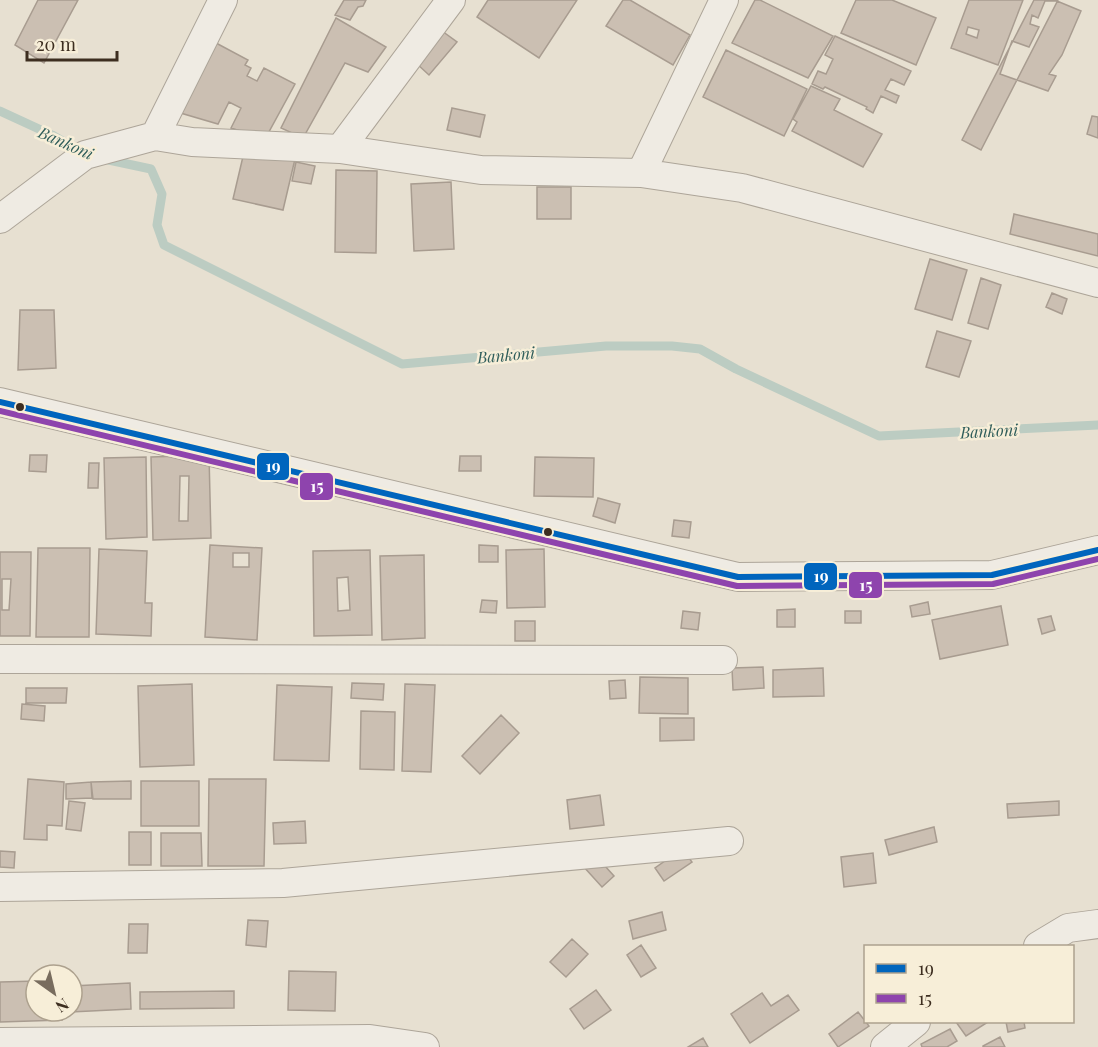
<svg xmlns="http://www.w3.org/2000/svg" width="1098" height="1047" font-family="'Playfair Display',serif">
	<rect width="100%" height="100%" fill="#e7e0d1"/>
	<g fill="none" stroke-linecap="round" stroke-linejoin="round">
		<path stroke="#bcccc2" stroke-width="9" d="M0,111L52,135L83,153
			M104,159L151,169L162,194L157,225L164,245L402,364L606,346H672L700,349L736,369L879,436L1098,425"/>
	</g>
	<path fill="#cbbfb2" stroke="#a89c90" stroke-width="1.5" fill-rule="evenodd" d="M38,0H78L44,63L15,45Z
		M344,0H366L363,6L358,7L350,20L335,15Z
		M488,0H577L539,58L477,17Z
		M623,0H630L690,35L673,65L606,26Z
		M755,0H760L833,36L808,78L732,43Z
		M856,0H892L936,18L916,65L841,33Z
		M969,0H1023L998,65L951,48ZM968,27L979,30L977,38L966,34Z
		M1034,0H1058L981,150L962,140Z
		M1045,1H1057L1081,11L1062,55L1049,74L1056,76L1048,91L1000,74L1012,41L1029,47L1039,27L1030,24L1032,15L1038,18Z
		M336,18L386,47L368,72L345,63L303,138L281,128Z
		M442,31L457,42L429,75L416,63Z
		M835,36L911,71L904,85L891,79L885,90L899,96L896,103L881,96L873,113L866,109L867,107L825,87L823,89L812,84L818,71L826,74L833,59L825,55Z
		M216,43L248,60L245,65L251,68L247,76L257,81L264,68L295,84L265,139L231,128L241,108L229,102L218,124L177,112Z
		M726,50L807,89L784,136L703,97Z
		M811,86L840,99L834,110L882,134L863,167L792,131L797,122L793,119Z
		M452,108L485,115L480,137L447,130Z
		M1092,116L1098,117V138L1087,134Z
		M245,148L295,159L283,210L233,199Z
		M296,162L315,166L311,184L292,181Z
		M336,170L377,171L376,253L335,252Z
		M451,182L454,249L414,251L411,184Z
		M537,187H571V219H537Z
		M1014,214L1098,234V256L1010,234Z
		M930,259L967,270L952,320L915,309Z
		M981,278L1001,285L988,329L968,323Z
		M1052,293L1067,299L1062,314L1046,307Z
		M20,310H54L56,368L18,370Z
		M937,331L971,341L959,377L926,367Z
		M30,455H47L46,472L29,471Z
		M209,455L211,538L153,540L151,457ZM180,476H189L188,521H179Z
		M460,456H481V471H459Z
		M146,457L147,537L106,539L104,458Z
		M535,457L594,458L593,497L534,496Z
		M89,463H99L98,488H88Z
		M598,498L620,504L615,523L593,516Z
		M674,520L691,522L689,538L672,536Z
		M210,545L262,548L257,640L205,637ZM233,553H249V567H233Z
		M479,545L498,546V562H479Z
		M38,548H90L89,637H36Z
		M99,549L147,551L145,603H152L151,636L96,634Z
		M544,549L545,607L507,608L506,550Z
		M370,550L372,635L314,636L313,551ZM348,577L350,610L338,611L337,578Z
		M0,552H31L30,636H0ZM2,579H11L9,610H2Z
		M424,555L425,638L382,640L380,556Z
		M482,600L497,601L496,613L480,612Z
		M928,602L930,614L912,617L910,606Z
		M1001,606L1008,645L940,659L932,620Z
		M795,609V627H777V610Z
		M683,611L700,613L698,630L681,628Z
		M845,611H861V623H845Z
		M1051,616L1055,630L1042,634L1038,619Z
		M515,621H535V641H515Z
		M763,667L764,688L733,690L732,668Z
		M823,668L824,696L773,697V670Z
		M640,677L688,678V714L639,713Z
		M625,680L626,698L610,699L609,681Z
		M352,683L384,684L383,700L351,698Z
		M192,684L194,765L140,767L138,686Z
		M405,684L435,685L431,772L402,771Z
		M277,685L332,687L329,761L274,760Z
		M26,688H67L66,703H26Z
		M22,704L45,706L44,721L21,719Z
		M361,711L395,712L394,770L360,769Z
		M501,715L519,733L480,774L462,756Z
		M660,718H694V740L660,741Z
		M28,779L64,782L62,826L47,825V840L24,839Z
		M209,779H266L264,866H208Z
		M131,781V799H93L91,782Z
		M141,781H199V826H141Z
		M91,782L92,798L66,799V784Z
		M600,795L604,825L570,829L567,800Z
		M69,801L85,803L81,831L66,829Z
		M1059,801V815L1008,818L1007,804Z
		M305,821L306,843L274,844L273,823Z
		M934,827L937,842L889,855L885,840Z
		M129,832H151V865H129Z
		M161,833H201L202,866H161Z
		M682,849L692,862L664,881L655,868Z
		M0,851L15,852L14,868L0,867Z
		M873,853L876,883L844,887L841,857Z
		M595,855L614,876L602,887L583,866Z
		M662,912L666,930L633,939L629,921Z
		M248,920L268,921L266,947L246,945Z
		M129,924H148L147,953H128Z
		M572,939L588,954L566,977L550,962Z
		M641,945L656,968L641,977L627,955Z
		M289,971L336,972L335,1011L288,1010Z
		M36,981V1011H62V1020L0,1022V982Z
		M130,983L131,1009L71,1012L72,986Z
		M596,990L611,1010L584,1029L570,1009Z
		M234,991V1008L140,1009V992Z
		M762,993L771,1006L788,995L799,1010L750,1043L731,1014Z
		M858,1012L869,1026L838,1047L829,1034Z
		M956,1022H988L966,1036Z
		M1006,1022H1024L1025,1028L1008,1032Z
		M950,1029L957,1041L947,1047H922L921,1044Z
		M1000,1037L1005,1047H983V1046Z
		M703,1038L708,1047H688Z"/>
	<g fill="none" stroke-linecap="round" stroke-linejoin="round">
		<defs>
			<path id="minor" d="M155,136L223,0
				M340,149L451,0
				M641,173L724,0
				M0,219L85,155L155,136L192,142L340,149L481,170L641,173L742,188L1098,283
				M0,402L738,577L992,575L1098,550
				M0,659L723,660
				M0,887L283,883L729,841
				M1038,946L1068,928L1098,924
				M0,1042L370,1039L425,1047
				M885,1047L916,1022"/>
		</defs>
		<use href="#minor" stroke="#ada599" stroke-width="30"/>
		<use href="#minor" stroke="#efebe3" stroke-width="28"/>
		<defs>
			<path id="bus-1" d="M0,402L738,577L992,575L1098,550"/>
			<path id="bus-2" d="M0,411L737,586L993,584L1098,559"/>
		</defs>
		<use href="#bus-1" stroke="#f7eed8" stroke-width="10"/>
		<use href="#bus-2" stroke="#f7eed8" stroke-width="10"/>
		<use href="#bus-1" stroke="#0065bd" stroke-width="6"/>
		<use href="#bus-2" stroke="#8e44ad" stroke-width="6"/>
	</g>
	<g fill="#3d2e20" stroke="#f7eed8" stroke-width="2">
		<circle cx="20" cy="407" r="5"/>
		<circle cx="548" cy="532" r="5"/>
	</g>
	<g text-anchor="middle" stroke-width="5" stroke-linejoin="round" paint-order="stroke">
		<g font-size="16" font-style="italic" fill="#2f5d5a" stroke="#f7eed8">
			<text transform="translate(66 143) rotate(24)" y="6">Bankoni</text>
			<text transform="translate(506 355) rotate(-5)" y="6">Bankoni</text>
			<text transform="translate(989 431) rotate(-3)" y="6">Bankoni</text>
		</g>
	</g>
	<g stroke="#f7eed8" stroke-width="2">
		<rect x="256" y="452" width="34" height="29" rx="6" fill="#0065bd"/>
		<rect x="299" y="472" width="35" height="29" rx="6" fill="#8e44ad"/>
		<rect x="803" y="562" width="35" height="29" rx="6" fill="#0065bd"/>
		<rect x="848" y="571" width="35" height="28" rx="6" fill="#8e44ad"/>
	</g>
	<g font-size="16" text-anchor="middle" font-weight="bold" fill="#fff">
		<text x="273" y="472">19</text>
		<text x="317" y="492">15</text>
		<text x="821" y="582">19</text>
		<text x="866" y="591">15</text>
	</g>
	<rect x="864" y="945" width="210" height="78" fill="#f7eed8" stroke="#ada18e" stroke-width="1.5"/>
	<rect x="876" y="964" width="30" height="9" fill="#0065bd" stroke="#ada18e" stroke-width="1.5"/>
	<text x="918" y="975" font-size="18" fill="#3d2e20">19</text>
	<rect x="876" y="994" width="30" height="9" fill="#8e44ad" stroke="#ada18e" stroke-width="1.5"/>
	<text x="918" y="1005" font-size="18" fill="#3d2e20">15</text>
	<g transform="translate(54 993) rotate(146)"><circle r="28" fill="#f7eed8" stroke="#ada18e" stroke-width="1.5"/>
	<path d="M0-4.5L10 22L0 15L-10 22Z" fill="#786c5e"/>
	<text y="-9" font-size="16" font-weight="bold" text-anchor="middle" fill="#3d2e20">N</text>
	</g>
	<path d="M27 51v9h90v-9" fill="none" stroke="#3d2e20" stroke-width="3"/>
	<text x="36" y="51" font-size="18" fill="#3d2e20" stroke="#f7eed8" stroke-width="4.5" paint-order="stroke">20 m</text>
</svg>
